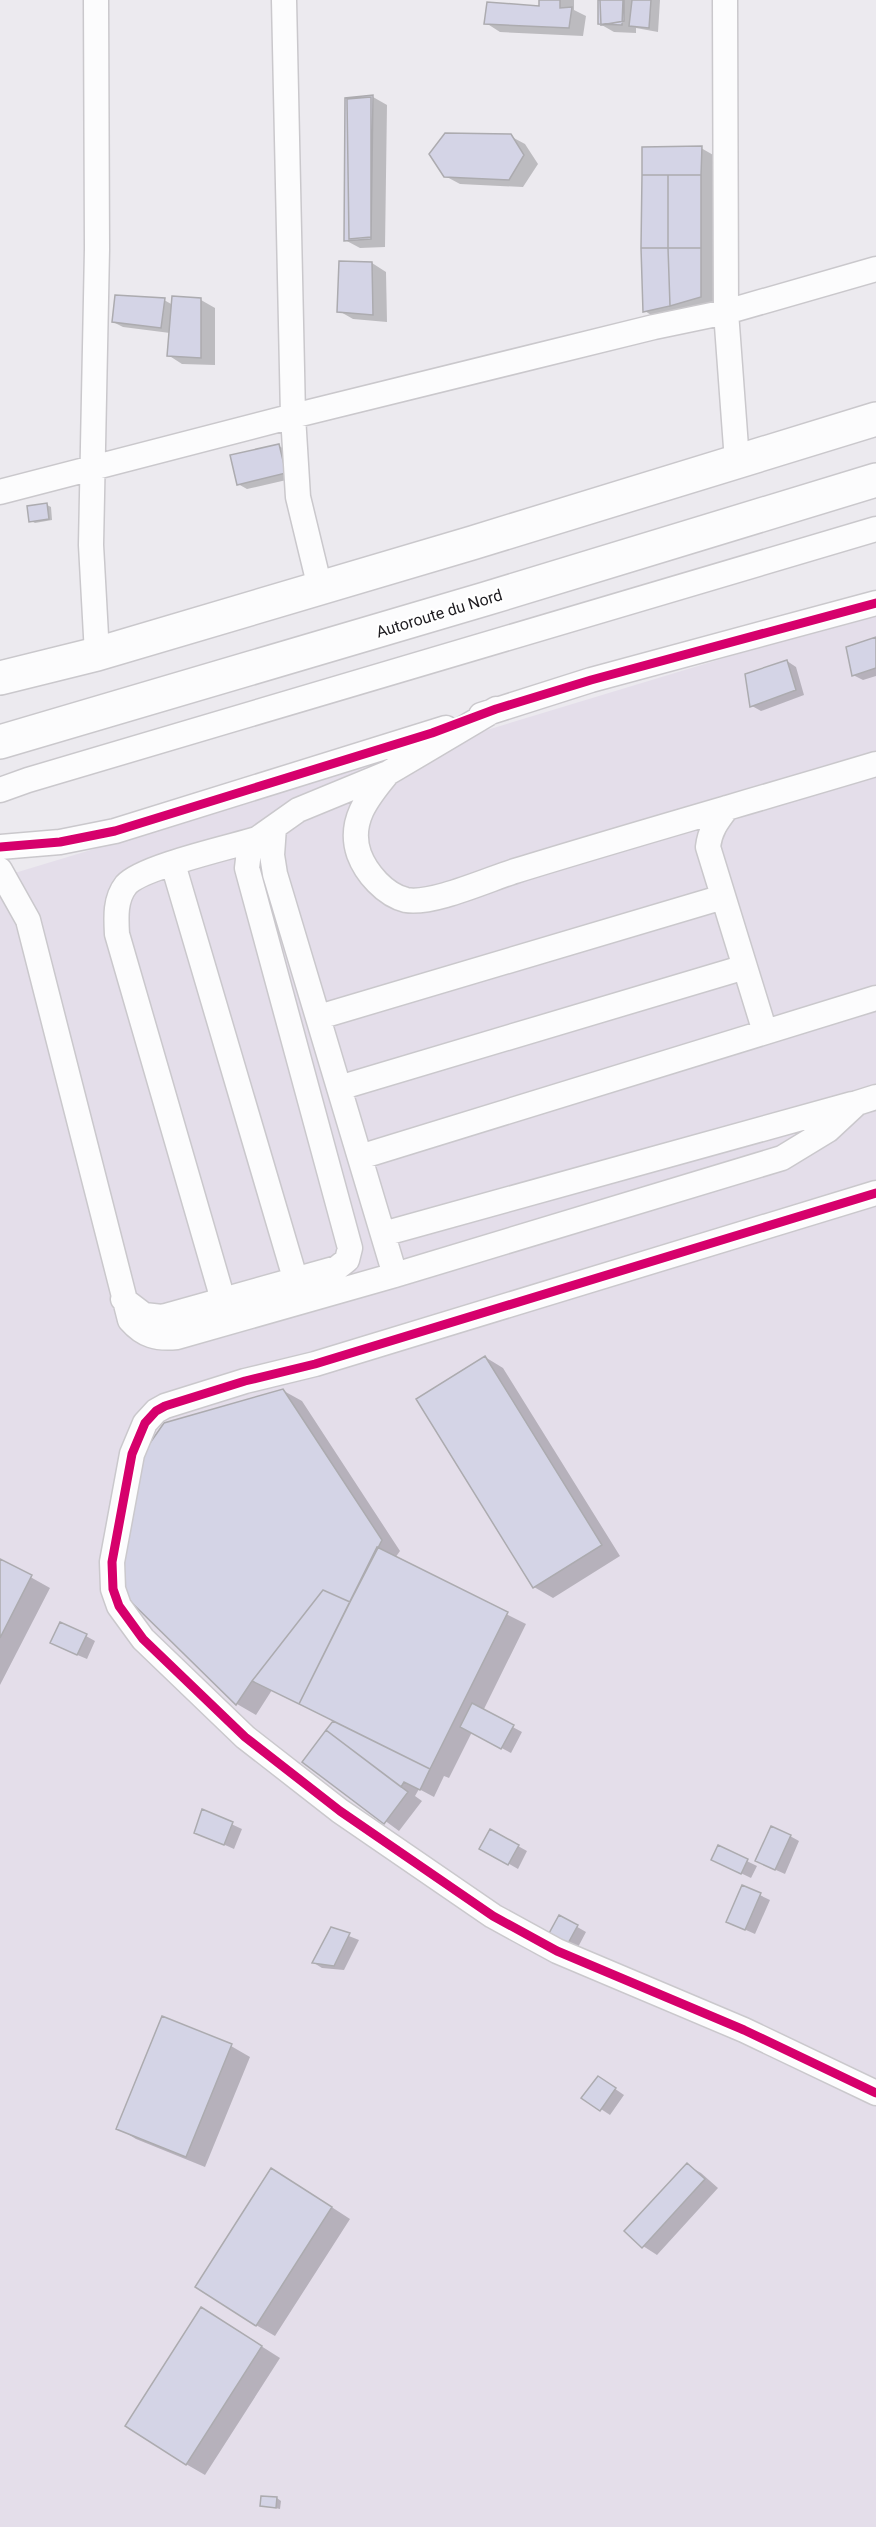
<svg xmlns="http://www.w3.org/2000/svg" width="876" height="2527" font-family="Roboto,sans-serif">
	<rect width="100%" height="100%" fill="#eceaef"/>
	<path fill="#e4deea" d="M876,612V2527H0V872H18Z"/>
	<path fill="#0003" d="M540,0H574V10L586,16L583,36L500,32L486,23L540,8Z
		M599,0H660L658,32L636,28V33L614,32L600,24Z
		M373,97L387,105L385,247L360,248L345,240Z
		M510,136L525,144L538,164L523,187L460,184L445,176Z
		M701,148L715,156V305L654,317L645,311Z
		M372,263L386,272L387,322L353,319L339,311Z
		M164,300L173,305L201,300L215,308V365L182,364L168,355L170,333L123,327L113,322Z
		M279,446L288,451L295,478L247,489L238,484Z
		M47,505L51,507L52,520L35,523L31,521Z
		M876,638V676L863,680L853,675Z
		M787,661L796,667L804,695L761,711L752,706Z
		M485,1357L503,1368L620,1556L553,1598L534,1587Z
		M282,1390L302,1401L400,1551L395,1558L526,1624L483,1711L522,1732L511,1753L472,1732L449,1778L444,1776L434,1797L419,1789L415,1796L422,1801L399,1831L304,1761L335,1722L272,1690L256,1715L237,1704L132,1600Z
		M0,1560L50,1588L0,1685Z
		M86,1636L95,1641L87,1659L61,1648Z
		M203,1811L242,1829L234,1849L196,1832Z
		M491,1831L527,1851L518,1869L481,1848Z
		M790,1836L799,1841L785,1874L767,1866Z
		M718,1847L757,1866L751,1878L722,1864Z
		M743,1887L770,1900L755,1934L728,1922Z
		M560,1917L586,1932L576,1951L549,1937Z
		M331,1929L359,1940L344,1970L322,1968L314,1963Z
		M231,2046L250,2057L205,2167L136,2139L118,2128Z
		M608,2084L624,2095L610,2115L601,2109Z
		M687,2165L701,2173L718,2188L657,2255L643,2246Z
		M290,2180L350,2219L275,2336L256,2325Z
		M220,2320L280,2358L205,2475L186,2464Z
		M277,2498L281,2501L280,2509L262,2505Z"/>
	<path fill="#d4d4e6" stroke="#acabaf" stroke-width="1.5" d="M539,0H560V8L572,7L569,28L484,24L487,2L539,6Z
		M598,0H623L622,25L598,24Z
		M600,0H624V21L601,25Z
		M632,0H651L649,28L629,26Z
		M373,95L371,239L344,241L345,98Z
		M371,97V237L349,239L347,99Z
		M445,133L511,134L524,155L509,180L444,177L429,154Z
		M702,146L701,175H642V147Z
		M642,175H668V248H641Z
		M668,175H701V248H668Z
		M641,248H668L670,306L643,312Z
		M668,248H701V297L670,306Z
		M339,261L372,262L373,315L337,312Z
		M115,295L165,298L161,328L112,322Z
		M172,296L201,298V358L167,356Z
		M279,444L286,473L237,485L230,455Z
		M47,503L49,519L29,522L27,506Z
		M876,637V668L852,676L846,647Z
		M787,660L796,690L750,707L745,674Z
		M485,1356L602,1545L533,1588L416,1399Z
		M283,1389L382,1540L350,1602L323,1590L252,1681L236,1705L130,1601L120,1586L136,1463L164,1423Z
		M377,1547L508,1612L430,1769L299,1704Z
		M0,1559L32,1575L0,1638Z
		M323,1590L350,1602L299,1704L252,1681Z
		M60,1622L87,1634L77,1655L50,1643Z
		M472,1703L514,1725L501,1749L460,1727Z
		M333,1721L430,1769L420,1790L404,1782L401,1787L326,1730Z
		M326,1730L408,1792L384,1824L302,1762Z
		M202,1809L233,1822L224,1845L194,1833Z
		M771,1826L791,1835L775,1870L755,1861Z
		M490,1829L519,1845L508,1865L479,1849Z
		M718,1845L748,1859L741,1874L711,1860Z
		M742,1885L761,1893L745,1930L726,1922Z
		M559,1915L578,1925L566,1947L547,1937Z
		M331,1927L350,1933L334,1966L312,1963Z
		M162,2016L232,2044L186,2157L116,2129Z
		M598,2076L616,2088L600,2111L581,2098Z
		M687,2163L705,2179L642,2248L624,2231Z
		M271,2168L332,2207L256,2326L195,2287Z
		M201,2307L262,2346L186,2465L125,2426Z
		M261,2496L277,2497L276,2508L260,2506Z"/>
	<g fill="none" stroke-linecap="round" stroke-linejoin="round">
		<defs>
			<path id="minor" d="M96,0L97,249L91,545L97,654
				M284,0L293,416L298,497L320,588
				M725,0L726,312L737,461
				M0,492L293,416L654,327L726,312L876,269
				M481,715L591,680L876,603
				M387,774C367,798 348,822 359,854C366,873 385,895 406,900C432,905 489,879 515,871C635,834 756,800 876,764
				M0,790L28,780L876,529
				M727,808C717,821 710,830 708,847L765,1032
				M274,827L272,855L275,874L395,1275
				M0,847L60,842L115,831L446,728
				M173,864L295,1278
				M0,870L28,920L130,1320C144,1336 157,1339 177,1337L395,1275L782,1158L828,1130L857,1103L876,1097
				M319,1017L723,897
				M339,1088L745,967
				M360,1157L876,998
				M876,1193L315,1364L245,1381L165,1406L156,1411L145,1423L132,1454L112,1562L113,1589L119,1606L143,1639L245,1737L340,1811L493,1916L557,1951L744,2030L876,2093
				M383,1234L852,1104
				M123,1299L144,1315L162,1317L337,1268L347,1260L350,1248L247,868L249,851L257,839L298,810L388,773L496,709
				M223,1300L117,934C116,917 115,899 126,885C141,867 231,847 257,839"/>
			<path id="highway" d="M0,678L97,654L472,543L876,419
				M0,742L485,599L876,480"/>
		</defs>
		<use href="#minor" stroke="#cac8cc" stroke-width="27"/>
		<use href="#highway" stroke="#cac8cc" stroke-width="36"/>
		<use href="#minor" stroke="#fcfcfd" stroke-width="24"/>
		<use href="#highway" stroke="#fcfcfd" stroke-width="33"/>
		<defs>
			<path id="cycleway" d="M0,847L60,842L115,831L432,733L496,709L591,680L876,603
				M876,1193L315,1364L245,1381L165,1406L156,1411L145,1423L132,1454L112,1562L113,1589L119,1606L143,1639L245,1737L340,1811L493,1916L557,1951L744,2030L876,2093"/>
		</defs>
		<use href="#cycleway" stroke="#fff" stroke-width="13"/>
		<use href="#cycleway" stroke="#d6006c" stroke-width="9"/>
	</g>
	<g text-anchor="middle" stroke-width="4.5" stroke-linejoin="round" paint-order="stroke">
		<g font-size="16" fill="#1e1c20" stroke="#fff">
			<text transform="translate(439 613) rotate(-17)" y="6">Autoroute du Nord</text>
		</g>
	</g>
</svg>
